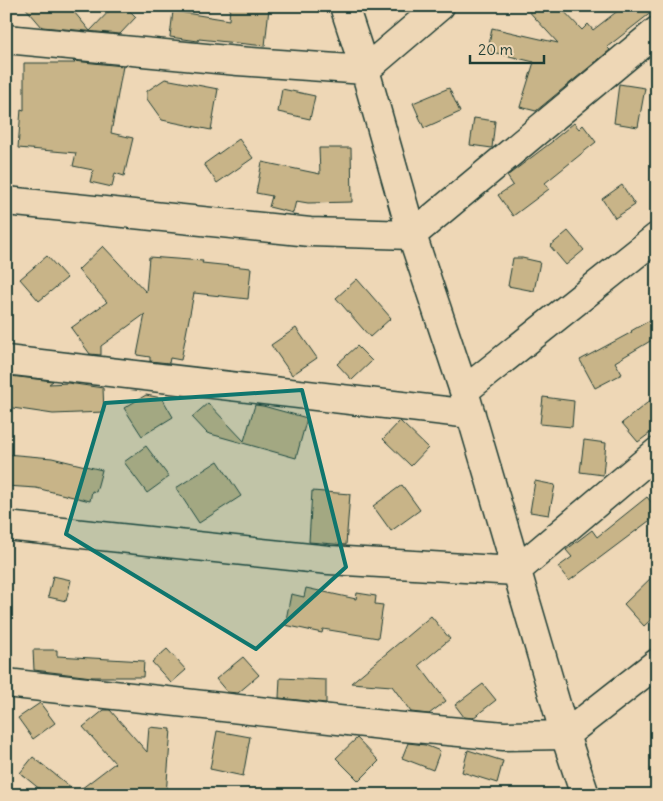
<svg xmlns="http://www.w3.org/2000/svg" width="663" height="801" font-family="Delius,sans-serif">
	<rect width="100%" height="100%" fill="#eed7b6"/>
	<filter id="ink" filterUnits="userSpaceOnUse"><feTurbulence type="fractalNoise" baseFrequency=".02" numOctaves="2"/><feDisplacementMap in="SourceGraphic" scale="10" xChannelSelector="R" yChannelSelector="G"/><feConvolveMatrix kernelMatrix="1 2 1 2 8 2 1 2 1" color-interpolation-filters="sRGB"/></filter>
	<g filter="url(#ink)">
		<path fill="#c8b488" stroke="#1f3d34" d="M24,6H69L90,31L114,6H125L136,17L120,34L42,27Z
			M230,6H248L269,8L265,46L199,39L198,41L170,37L173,11L229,20Z
			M524,6H559L582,30L588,24L593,30L624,6H657V8L607,47L610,50L536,111L520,107L534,62L488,51L492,28L558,43Z
			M73,61L123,66L111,133L133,138L124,176L115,173L112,187L90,182L93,170L73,166L76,153L18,148L21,109L24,110V63H75Z
			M165,79L218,89L211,130L162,120L147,99V91Z
			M619,84L645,88L638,127L614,123Z
			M449,88L460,112L424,128L413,103Z
			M282,89L315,96L310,119L278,112Z
			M474,118L495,121L492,148L470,145Z
			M574,123L579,129L583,125L596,142L545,183L549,189L513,216L498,195L513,185L507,176L553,141H552Z
			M239,139L253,158L217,183L204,164Z
			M319,148H351L352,202L308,203L296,201L293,213L269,207L272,196L256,193L262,162L320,174Z
			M622,185L635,205L615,218L602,199Z
			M568,231L584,250L566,265L550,246Z
			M103,246L146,292L149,257L203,261L202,263L251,268L248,299L194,293L181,360L170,358L169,363L150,361V357L137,355L145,314L101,346V355L90,354L71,328L107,302L78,270Z
			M47,256L67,278L39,301L20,279Z
			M513,258H522L540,262L534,291L508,286Z
			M357,279L391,318L370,337L336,298Z
			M657,316V337L615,362L622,374L595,388L580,360L632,332L631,331Z
			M296,328L317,358L292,375L271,345Z
			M357,346L372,361L352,380L337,364Z
			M10,376L53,381L49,384L68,383L103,388L104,412L53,414L6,407Z
			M146,395L162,398L173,417L142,436L124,408Z
			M657,395V428L638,442L622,423Z
			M543,397L574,401L572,427L540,424Z
			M208,403L244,441L255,405L263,406L307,418L296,458L207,433L192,417Z
			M400,421L428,448L411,466L383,439Z
			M584,440L606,443L603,475L580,472Z
			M146,446L169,477L147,493L124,462Z
			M6,454L52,458L102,470L96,492L92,491L90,501L36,488L6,486Z
			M218,461L241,496L199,523L176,488Z
			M535,481L555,485L549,515L530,512Z
			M402,485L420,510L391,531L373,506Z
			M312,491L350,494L346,545L309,542Z
			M647,497L657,509V515L569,581L558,567L572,557L566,550L592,530L597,537Z
			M657,572V614L644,626L624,604Z
			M53,576L71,580L66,601L48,597Z
			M306,588L356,599L357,593L376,596L375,604L383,605L378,638L323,629L322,633L285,625L291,594L304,597Z
			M431,616L450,639L419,665L446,701L429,714L411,712L392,686L351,683Z
			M167,649L186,670L171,683L152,662Z
			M33,650H57V656L144,661L143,677H92L34,670Z
			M243,657L259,675L238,693L227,692L216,679Z
			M280,678L326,680V703L279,698Z
			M483,684L496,700L473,718L464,717L455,705Z
			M40,703L55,723L33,739L18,718Z
			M104,710H110L147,752L149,727L171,729L166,795H47L20,773L33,757L77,792L115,763L83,727Z
			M217,731L250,737L243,776L210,769Z
			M357,738L379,761L359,781L336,758Z
			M408,743L425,745L440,751L433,770L402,758Z
			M468,750L503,761L497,783L462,772Z"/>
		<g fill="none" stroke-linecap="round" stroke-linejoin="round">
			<defs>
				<path id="minor" d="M344,6L365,70L412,235L464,391L565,735L585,795
					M6,39L238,61L365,70L440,6
					M6,201L310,232L412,235L657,31
					M6,360L471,414
					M464,391L657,237
					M6,526L329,560L516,571L657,452
					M6,683L392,726L504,736L565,735L657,663"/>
			</defs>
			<use href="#minor" stroke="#1f3d34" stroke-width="31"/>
			<use href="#minor" stroke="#eed7b6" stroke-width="28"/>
		</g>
	</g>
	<path fill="#0f766e" fill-opacity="0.2" stroke="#0f766e" stroke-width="4" stroke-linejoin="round" d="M302,390L346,567L256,649L66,534L105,403Z"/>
	<rect width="663" height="801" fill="none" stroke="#eed7b6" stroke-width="25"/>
	<rect x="12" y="12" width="638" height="776" fill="none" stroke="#1f3d34" stroke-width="2" filter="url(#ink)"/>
	<path d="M470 55v8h74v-8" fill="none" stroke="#1f3d34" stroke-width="2.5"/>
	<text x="478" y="55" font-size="15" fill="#1f3d34" stroke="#eed7b6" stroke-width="4" paint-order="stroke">20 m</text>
</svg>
